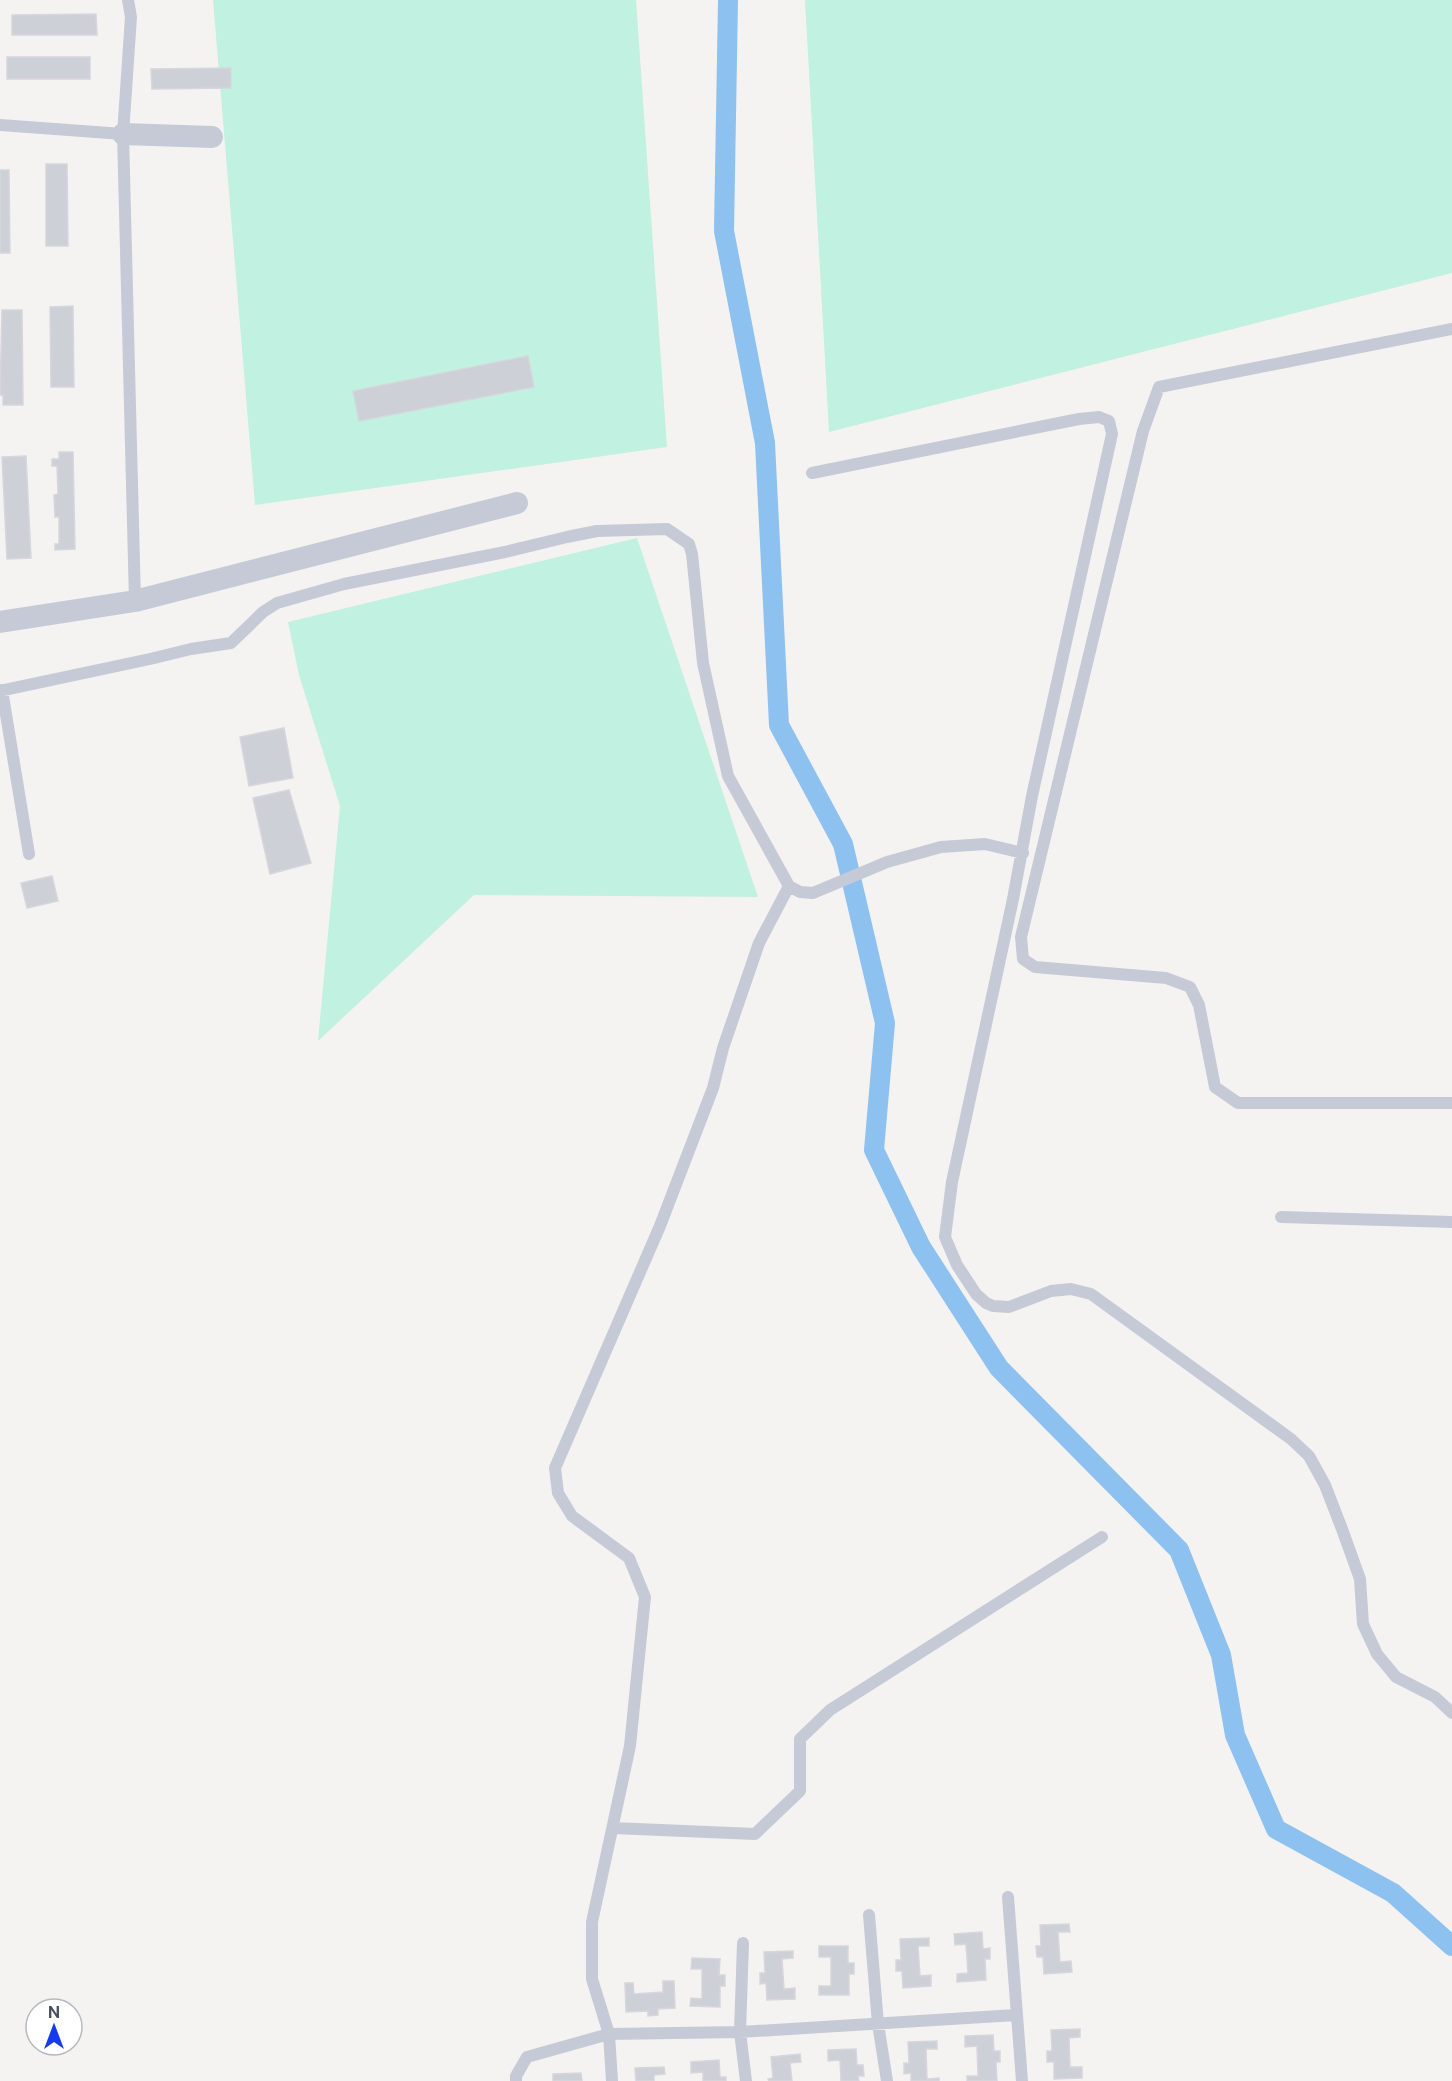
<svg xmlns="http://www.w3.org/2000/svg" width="1452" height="2081" font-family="'Public Sans',sans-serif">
	<rect width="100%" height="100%" fill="#f4f3f2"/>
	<path fill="#c1f1e0" d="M213,0H636L667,447L255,505Z
		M805,0H1452V273L829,432Z
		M637,538L758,897L474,895L318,1041L340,806L299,675L288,622Z"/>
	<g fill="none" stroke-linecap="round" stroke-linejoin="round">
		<path stroke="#8dc1ef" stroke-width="20" d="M728,0L724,231L765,443L779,725L843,844L885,1023L874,1150L921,1247L999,1368L1179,1550L1221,1655L1235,1735L1276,1829L1393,1893L1452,1946"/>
	</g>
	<path fill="#ced0d7" stroke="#d6d6dd" stroke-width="1.5" d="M96,14L97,35H12V15Z
		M7,57H90V79H7Z
		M231,68V88L152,89L151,69Z
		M46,164H67L68,246H46Z
		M0,170H9L10,253H0Z
		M73,306L74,387H51L50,307Z
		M2,310H22L23,405H3V395H0Z
		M528,356L534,387L359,421L353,391Z
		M59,452H73L75,549L55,550V544H59V517H55L54,495L58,494L57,466H52V459H59Z
		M26,456L31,558L7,559L2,457Z
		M284,728L293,778L249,786L240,737Z
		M289,790L311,863L270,874L253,798Z
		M52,876L58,901L27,908L21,883Z
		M1069,1924L1070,1932H1058L1060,1962L1071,1961L1072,1972L1044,1974L1043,1957H1037L1036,1946H1041L1040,1925Z
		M982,1932L983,1949L990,1948V1959H985L986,1980L957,1982V1974L968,1973L966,1944L955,1945L954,1934Z
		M929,1938V1946H918L920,1976L931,1975V1986L903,1988L902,1971H896V1960H901L900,1939Z
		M819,1946H848V1963H854V1974H849V1995H819V1986H831V1957H819Z
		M793,1951V1958L782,1959L784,1989L795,1988V1999L767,2000L766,1983L760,1984V1973H765L764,1952Z
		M692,1958L720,1959L719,1975H725V1986H720V2007L690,2006L691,1998L702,1999V1969H691Z
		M663,1981H674L675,2008L658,2009V2015L648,2016V2011L626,2012L625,1983H633L634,1994L663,1992Z
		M1080,2029V2037L1069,2038L1070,2067H1082V2078L1054,2079V2062H1047V2051H1052L1051,2030Z
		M993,2035L994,2051H1000V2062H996L997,2081H967V2076H978L977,2046L965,2047V2036Z
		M937,2041V2049H926L927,2079L939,2078V2081H911V2073L904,2074V2063H909L908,2042Z
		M856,2049L857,2065H863L864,2076H858L859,2081H841L840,2060L828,2061V2050Z
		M800,2054L801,2062L790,2063L792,2081H769L768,2079L773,2078L771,2057Z
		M719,2060L720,2077H726V2081H703V2072L691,2073V2062Z
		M664,2067L665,2074L654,2075V2081H636L635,2068Z
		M581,2073L582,2081H553V2074Z"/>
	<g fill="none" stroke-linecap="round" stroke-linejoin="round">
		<path stroke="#c6cad7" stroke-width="12" d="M0,125L123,134L135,601
			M123,134L131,17L128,0
			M1452,329L1159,387L1143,431L1021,937L1023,959L1035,967L1166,978L1190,987L1199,1005L1215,1087L1238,1103H1452
			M812,473L1079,419L1099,417L1109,421L1112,434L1032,796L1013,899L952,1182L945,1237L957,1265L976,1294L986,1303L993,1306L1009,1307L1051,1291L1071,1289L1091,1294L1291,1439L1309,1456L1325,1485L1342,1529L1360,1579L1363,1624L1377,1654L1396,1677L1435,1697L1452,1713
			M2,690L29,854
			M0,691L150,659L191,649L231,643L263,612L277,603L344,584L505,552L567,537L597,531L667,529L689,544L692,554L703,663L728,776L789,886L800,892L813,893L887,862L941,847L985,844L1023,853
			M1281,1217L1452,1222
			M613,1828L755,1834L800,1791V1739L830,1710L1102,1537
			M1008,1897L1022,2081
			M869,1915L878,2024L887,2081
			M743,1943L740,2032L746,2081
			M516,2081V2076L527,2057L609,2034L740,2032L1016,2015
			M612,2081L609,2034L592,1979V1922L630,1746L645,1597L629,1558L572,1516L558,1493L555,1468L660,1226L713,1088L723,1048L759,943L789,886"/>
		<path stroke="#c6cad7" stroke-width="22" d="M123,134L212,137
			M0,622L135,601L517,503"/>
	</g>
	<g transform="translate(54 2027)"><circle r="28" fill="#ffffff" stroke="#b6b9bf" stroke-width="1.5"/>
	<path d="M0-4.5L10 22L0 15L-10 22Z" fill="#153beb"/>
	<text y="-9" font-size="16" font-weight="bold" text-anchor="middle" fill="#494f60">N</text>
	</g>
</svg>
